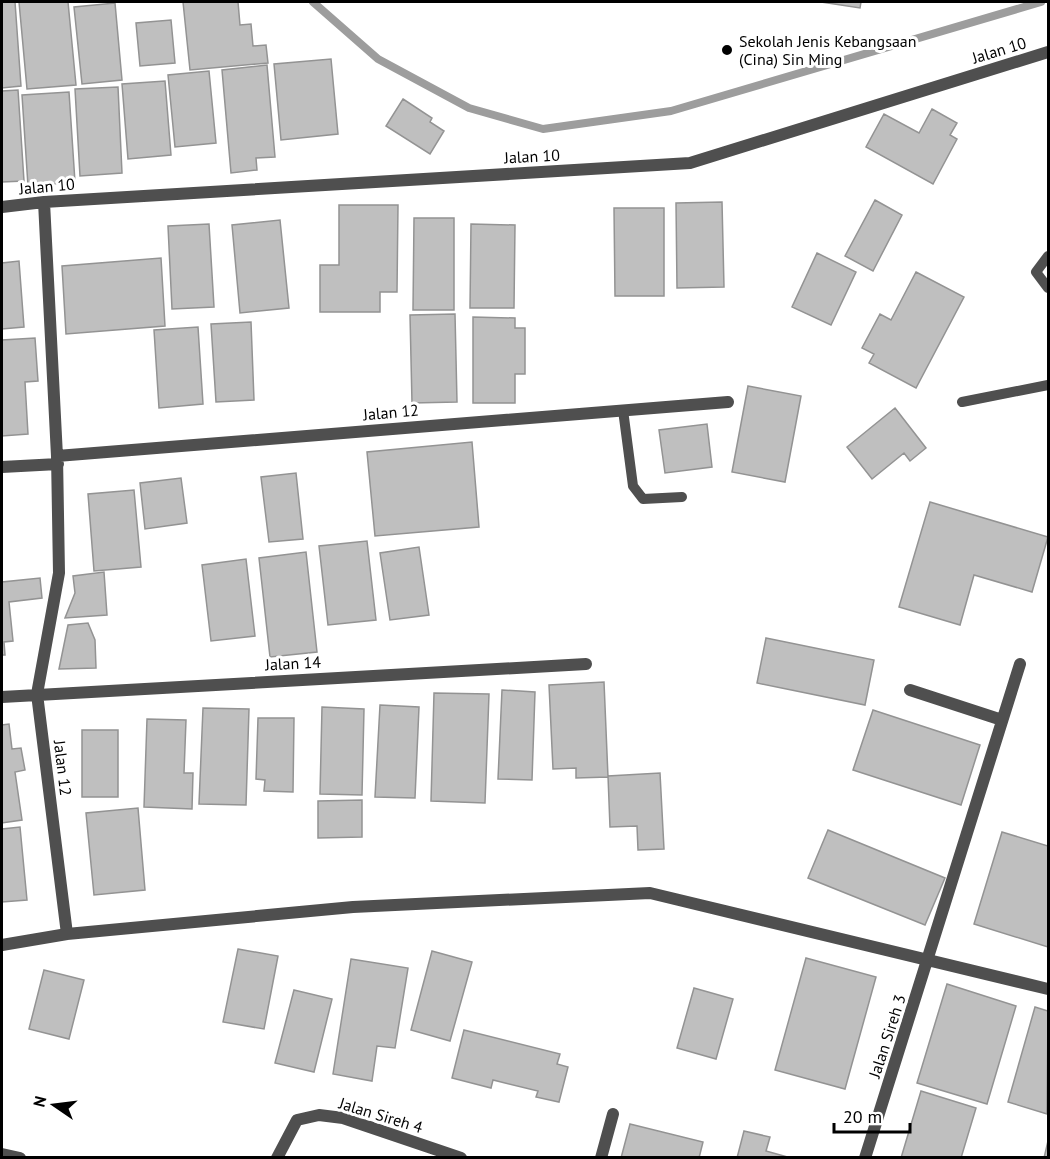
<svg xmlns="http://www.w3.org/2000/svg" width="1050" height="1159" font-family="'PT Sans',sans-serif">
	<rect width="100%" height="100%" fill="#fff"/>
	<g fill="none" stroke-linecap="round" stroke-linejoin="round">
		<path stroke="#9d9d9d" stroke-width="8" d="M313,2L378,59L469,108L543,129L671,111L1041,2"/>
	</g>
	<path fill="#bfbfbf" stroke="#939393" stroke-width="1.5" d="M2,2H15L21,86L2,88Z
		M19,2H68L76,85L27,89Z
		M183,2H238L240,25L251,24L253,46L266,45L268,63L190,70Z
		M821,2H861L860,8Z
		M115,3L122,80L82,84L74,7Z
		M171,20L175,63L140,66L136,23Z
		M331,59L338,134L281,140L274,64Z
		M267,65L275,157L256,158L257,170L231,173L222,70Z
		M209,71L216,143L175,147L168,75Z
		M165,81L171,155L128,159L122,84Z
		M118,87L122,173L80,176L75,89Z
		M18,90L24,181L2,182V91Z
		M69,92L75,182L28,186L22,95Z
		M403,99L432,118L430,122L444,131L430,154L386,126Z
		M932,109L957,123L950,135L957,139L933,184L866,147L884,114L919,133Z
		M875,200L902,215L873,271L845,256Z
		M722,202L724,287L677,288L676,203Z
		M339,205H398L397,292H380V312H320V265H339Z
		M614,208H664V296H615Z
		M414,218H454V310H413Z
		M280,220L289,308L240,313L232,225Z
		M209,224L214,307L172,309L168,226Z
		M471,224L515,225L514,308H470Z
		M817,253L856,272L831,325L792,307Z
		M161,258L165,326L66,334L62,266Z
		M19,261L24,327L2,329V263Z
		M916,272L964,297L916,388L869,363L874,354L862,348L880,314L891,320Z
		M455,314L457,402L412,403L410,315Z
		M473,317L515,318V328H525V374H515V403H473Z
		M251,322L254,400L216,402L211,324Z
		M198,327L203,404L159,408L154,330Z
		M35,338L38,381L25,382L28,434L2,436V340Z
		M748,386L801,396L785,482L732,472Z
		M895,408L926,448L910,461L904,453L872,479L847,447Z
		M707,424L712,467L665,473L659,430Z
		M472,442L479,527L375,536L367,452Z
		M296,473L303,539L269,542L261,477Z
		M181,478L187,523L145,529L140,483Z
		M134,490L141,567L94,571L88,494Z
		M930,502L1048,537L1032,592L974,575L960,625L899,607Z
		M367,541L376,620L328,625L319,546Z
		M419,547L429,615L390,620L380,553Z
		M306,552L317,652L270,657L259,558Z
		M246,559L255,636L211,641L202,565Z
		M104,572L107,615L65,618L75,593L73,576Z
		M40,578L42,598L9,602L13,641L4,642L5,655H2V582Z
		M88,623L95,640L96,668L59,669L68,625Z
		M766,638L874,660L865,705L757,683Z
		M604,682L608,777L576,778V768L553,769L549,685Z
		M502,690L535,692L532,780L498,779Z
		M434,693L489,694L485,803L431,801Z
		M380,705L419,707L415,798L375,797Z
		M322,707L364,709L362,795L320,794Z
		M203,708L249,709L246,805L199,804Z
		M873,710L980,745L961,805L853,770Z
		M258,718H294L293,792L264,791L265,780L256,779Z
		M147,719L186,720L184,773H193L192,809L144,807Z
		M9,724L12,749L21,748L25,770L15,772L22,820L2,823V725Z
		M82,730H118V797H82Z
		M660,773L664,849L638,850L637,826L610,827L608,776Z
		M362,800V837L318,838V801Z
		M138,808L145,890L94,895L86,813Z
		M20,827L27,900L2,902V829Z
		M828,830L945,878L925,925L808,878Z
		M1002,832L1048,846V947L974,924Z
		M238,949L278,956L264,1029L223,1022Z
		M432,951L472,962L450,1041L411,1030Z
		M806,958L876,977L845,1089L775,1070Z
		M351,959L408,968L395,1048L377,1046L372,1081L333,1074Z
		M44,970L84,980L69,1039L29,1029Z
		M947,984L1016,1006L987,1104L917,1083Z
		M694,988L733,999L716,1059L677,1048Z
		M294,990L332,999L314,1072L275,1063Z
		M1035,1007L1048,1011L1047,1114L1008,1102Z
		M464,1030L560,1054L557,1064L568,1067L559,1102L536,1097L538,1091L493,1080L491,1088L452,1078Z
		M921,1091L976,1108L961,1158H901Z
		M630,1124L703,1142L699,1158H621Z
		M744,1131L770,1137L766,1151L791,1158H737Z
		M1048,1141V1158H1044Z"/>
	<g fill="none" stroke-linecap="round" stroke-linejoin="round">
		<path stroke="#4f4f4f" stroke-width="10" d="M1048,256L1036,272L1048,288
			M962,402L1048,385
			M623,410L633,486L643,499L682,497"/>
		<path stroke="#4f4f4f" stroke-width="12" d="M44,202L57,456L59,573L37,694L67,934
			M2,207L44,202L690,163L1048,52
			M57,456L728,402
			M2,467L58,464
			M910,690L1002,720
			M2,697L586,664
			M2,945L67,934L353,907L650,893L1048,989
			M2,1154L20,1158
			M277,1158L297,1120L319,1115L343,1118L461,1158
			M601,1158L613,1114
			M865,1158L1020,664"/>
	</g>
	<circle fill="#000" stroke="#fff" stroke-width="2" cx="727" cy="50" r="6"/>
	<g text-anchor="middle" stroke-width="6" stroke-linejoin="round" paint-order="stroke">
		<g font-size="16" fill="#000" stroke="#fff" text-anchor="start">
			<text x="739" y="47">Sekolah Jenis Kebangsaan<tspan x="739" dy="18">(Cina) Sin Ming</tspan></text>
		</g>
		<g font-size="16" fill="#000" stroke="#fff">
			<text transform="translate(999 50) rotate(-17)" y="6">Jalan 10</text>
			<text transform="translate(532 156) rotate(-3)" y="6">Jalan 10</text>
			<text transform="translate(47 186) rotate(-5)" y="6">Jalan 10</text>
			<text transform="translate(391 412) rotate(-5)" y="6">Jalan 12</text>
			<text transform="translate(293 663) rotate(-3)" y="6">Jalan 14</text>
			<text transform="translate(63 768) rotate(83)" y="6">Jalan 12</text>
			<text transform="translate(887 1036) rotate(-72)" y="6">Jalan Sireh 3</text>
			<text transform="translate(381 1115) rotate(17)" y="6">Jalan Sireh 4</text>
		</g>
	</g>
	<rect width="1050" height="1159" fill="none" stroke="#000000" stroke-width="6"/>
	<g transform="translate(54 1105) rotate(284)" stroke="#ffffff" stroke-width="4.5" paint-order="stroke">
	<path d="M0-4.5L10 22L0 15L-10 22Z" fill="#000000"/>
	<text y="-9" font-size="16" font-weight="bold" text-anchor="middle" fill="#000000">N</text>
	</g>
	<path d="M834 1123v9h76v-9" fill="none" stroke="#000000" stroke-width="3"/>
	<text x="843" y="1123" font-size="18" fill="#000000" stroke="#ffffff" stroke-width="4.5" paint-order="stroke">20 m</text>
</svg>
